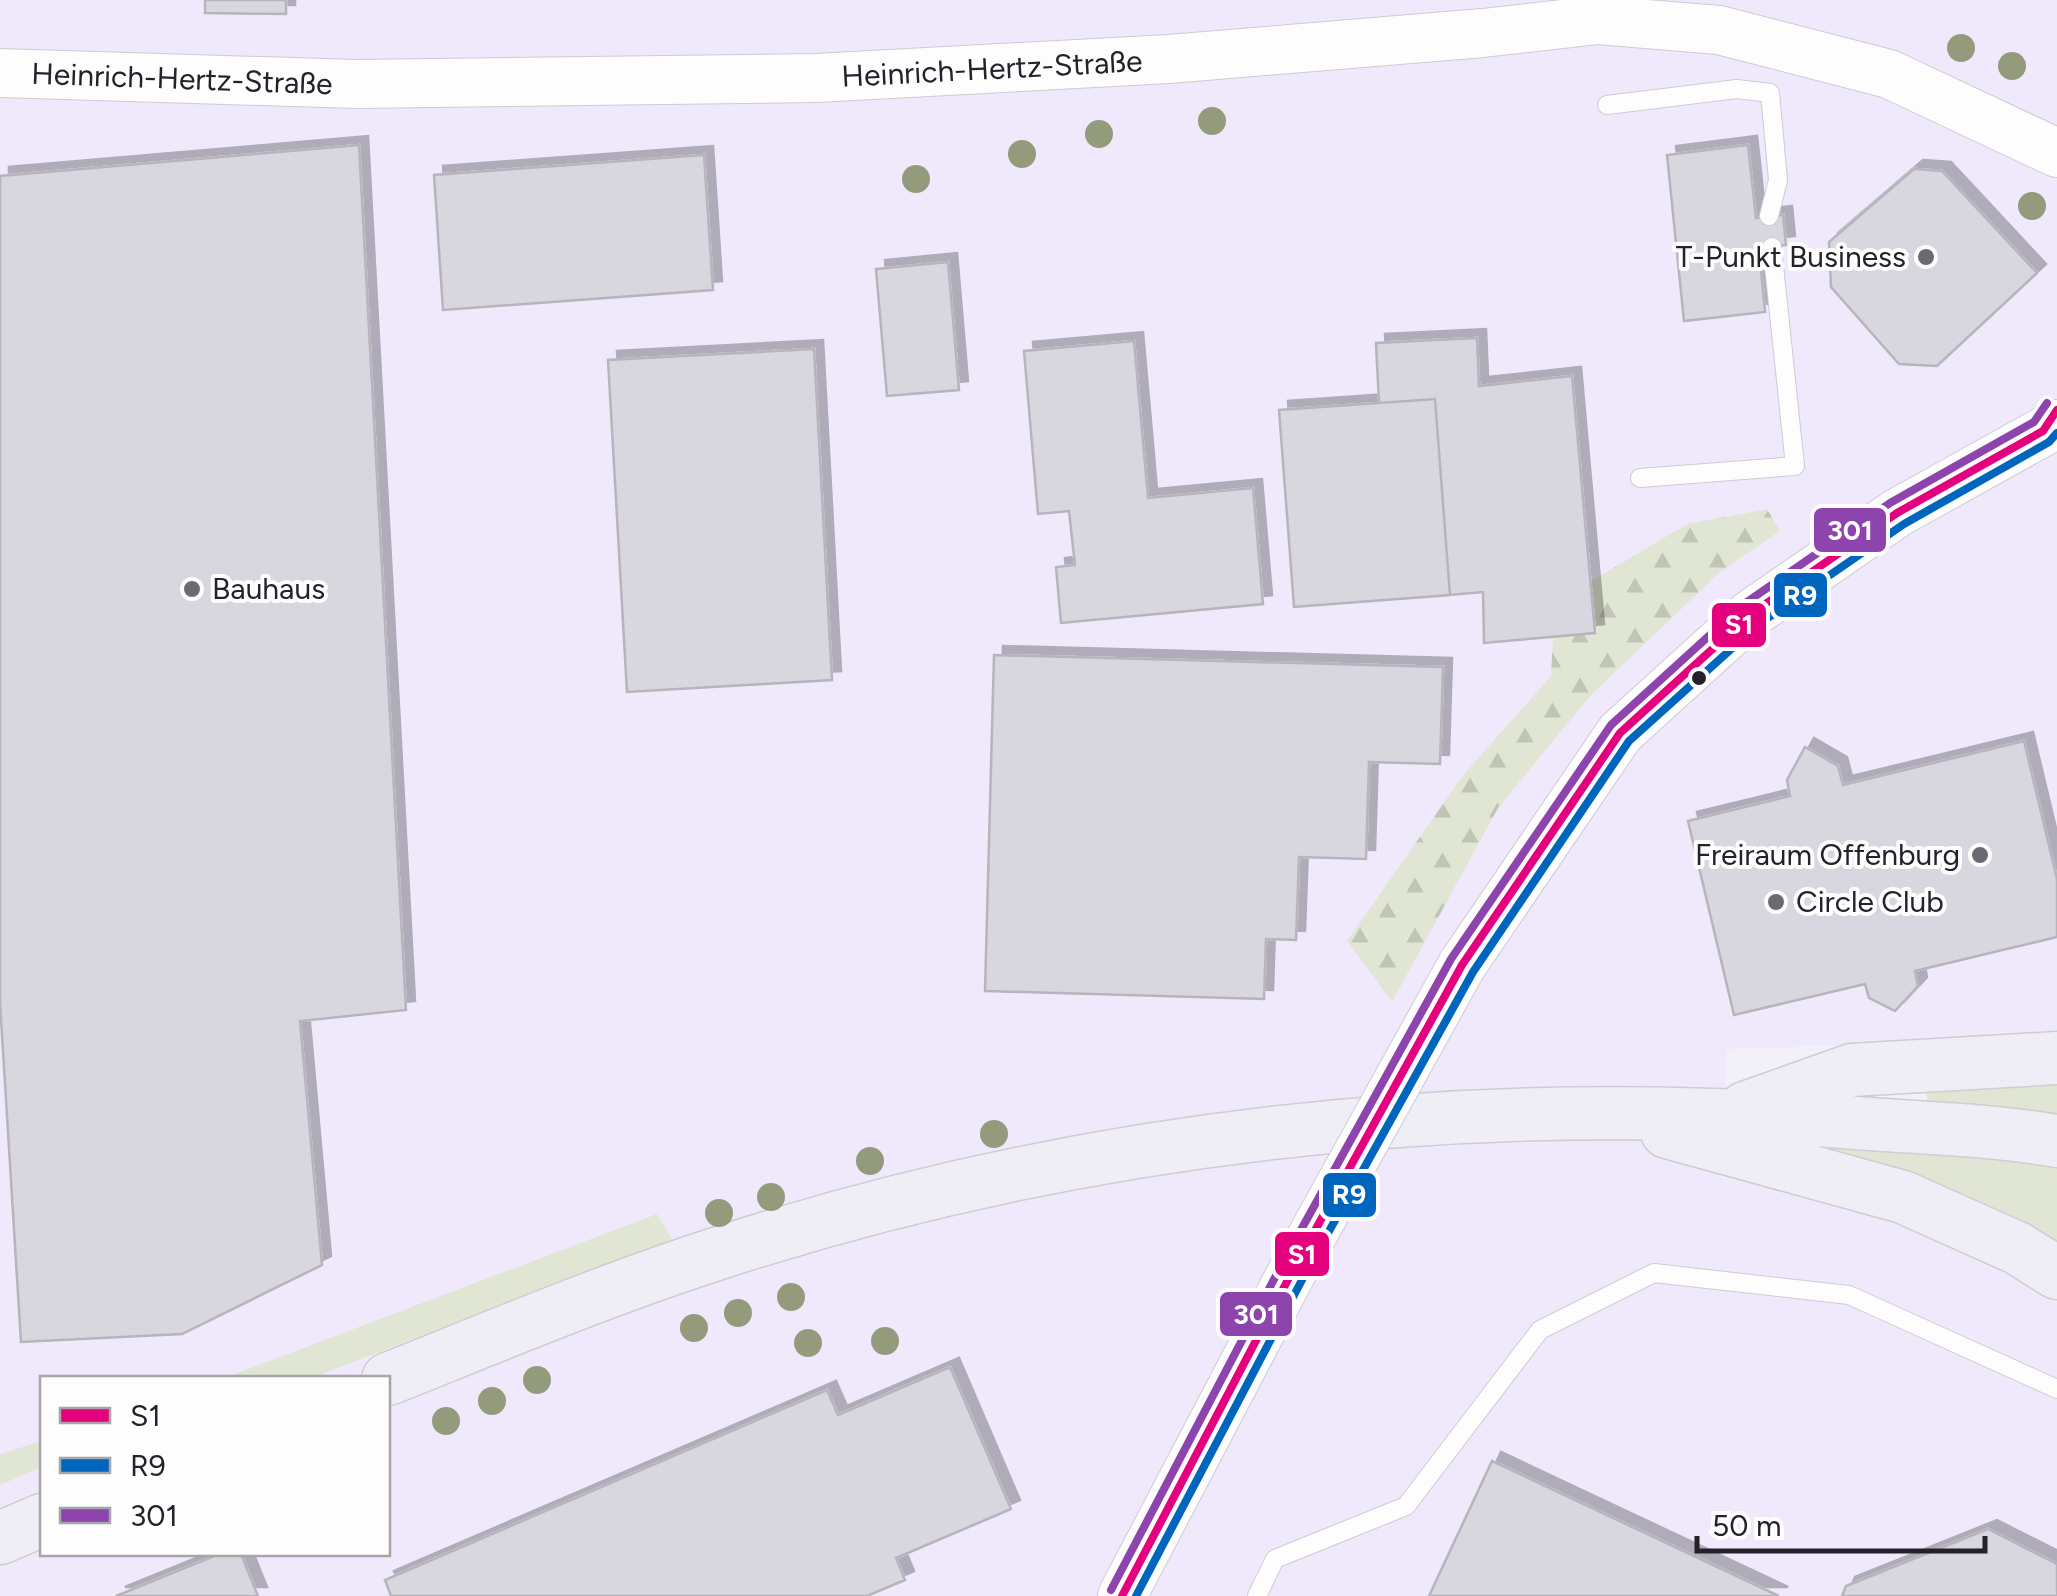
<svg xmlns="http://www.w3.org/2000/svg" width="2057" height="1596" font-family="Figtree,sans-serif">
	<defs>
		<pattern id="forest-firs" width="22" height="20" patternUnits="userSpaceOnUse" patternTransform="scale(2.5)"><rect width="22" height="20" fill="#e1e6d4"/><path d="M5 1l3.5 6h-7zM16 11l3.5 6h-7z" fill="#c1c5b6"/></pattern>
		<filter id="shadow"><feDropShadow dx="9" dy="-9" stdDeviation="0" flood-color="#0004"/></filter>
	</defs>
	<rect width="100%" height="100%" fill="#f2f0f8"/>
	<path fill="#efe9fb" fill-rule="evenodd" d="M0,0H2057V1034L2011,1041L1727,1049L1721,1178L1800,1192L1920,1229L2057,1297V1596H0ZM42,1378H388V1554H42Z"/>
	<path fill="#e1e6d4" d="M2057,1078V1119L1928,1104L1926,1089Z
		M1817,1138L2057,1167V1249L1813,1153Z
		M657,1214L674,1243L544,1288L312,1378H224Z
		M42,1441V1467L0,1485V1454Z"/>
	<path fill="url(#forest-firs)" d="M1767,509L1780,531L1720,572L1590,696L1498,808L1392,1002L1347,941L1464,774L1551,676L1553,637L1590,582L1687,524Z"/>
	<path fill="#d8d6de" stroke="#b6b4bc" stroke-width="2.5" filter="url(#shadow)" d="M205,0H286V14L205,13Z
		M359,145L406,1010L300,1021L322,1265L182,1334L21,1342L0,1003V176Z
		M1748,145L1756,218L1783,215L1786,245L1759,248L1765,312L1684,321L1667,155Z
		M704,155L713,290L443,310L434,175Z
		M1914,169L1942,171L2037,273L1937,366L1899,364L1831,287L1829,242Z
		M948,262L959,390L887,396L876,269Z
		M1477,338L1479,386L1572,376L1595,633L1484,643L1483,592L1450,595L1435,399L1379,403L1376,343Z
		M1134,341L1148,498L1253,488L1263,604L1061,623L1056,567L1075,565L1069,511L1038,514L1024,351Z
		M814,349L832,680L627,692L608,360Z
		M1435,399L1450,595L1294,607L1279,410Z
		M994,655L1443,667L1440,764L1369,762L1366,859L1299,857L1296,940L1266,939L1264,999L985,991Z
		M2024,741L2057,879V937L1915,971L1918,986L1895,1011L1869,998L1865,984L1734,1015L1688,821L1790,796L1787,780L1805,747L1838,766L1843,785Z
		M950,1367L1011,1509L896,1558L905,1580L867,1596H391L385,1580L827,1390L838,1415Z
		M1492,1461L1779,1596H1429Z
		M1988,1529L2057,1564V1596H1842L1846,1586Z
		M219,1554H241L258,1596H116Z"/>
	<g fill="none" stroke-linecap="round" stroke-linejoin="round">
		<defs>
			<path id="lane" d="M1607,105L1737,89L1770,93L1778,180L1769,216
				M1640,478L1795,466L1772,247
				M1257,1596L1275,1559L1406,1506L1540,1330L1654,1273L1849,1295L2057,1389"/>
			<path id="secondary" d="M0,73L356,84L816,78L1169,59L1483,33L1598,20L1719,30L1889,74L2057,153
				M1462,965L1620,733L1751,614L1897,513L2057,424
				M1122,1596L1292,1272"/>
			<path id="primary" d="M1745,1108L1852,1070L2057,1058
				M1667,1132L1903,1197L2017,1248L2057,1273
				M388,1379C496,1336 605,1290 716,1254C1078,1136 1464,1093 1843,1122C1914,1128 1987,1129 2057,1141
				M0,1538L42,1520"/>
		</defs>
		<use href="#lane" stroke="#cdcbd3" stroke-width="20"/>
		<use href="#secondary" stroke="#cdcbd3" stroke-width="50"/>
		<use href="#primary" stroke="#cecdd2" stroke-width="55"/>
		<use href="#lane" stroke="#fdfdfe" stroke-width="18"/>
		<use href="#secondary" stroke="#fdfdfe" stroke-width="48"/>
		<use href="#primary" stroke="#efedf5" stroke-width="52"/>
		<defs>
			<path id="secondary-bridge" d="M1292,1272L1462,965"/>
		</defs>
		<use href="#secondary-bridge" stroke="#cdcbd3" stroke-width="50" stroke-linecap="butt"/>
		<use href="#secondary-bridge" stroke="#fdfdfe" stroke-width="48"/>
		<defs>
			<path id="bus-1" d="M1122,1596L1292,1272L1462,965L1620,733L1751,614L1897,513L2043,431L2057,410"/>
			<path id="bus-2" d="M1136,1596L1303,1278L1473,972L1629,741L1759,624L1904,524L2049,442L2057,433"/>
			<path id="bus-3" d="M1111,1590L1281,1266L1451,959L1611,725L1744,604L1890,503L2034,422L2047,403"/>
		</defs>
		<use href="#bus-1" stroke="#fdfdfd" stroke-width="15"/>
		<use href="#bus-2" stroke="#fdfdfd" stroke-width="15"/>
		<use href="#bus-3" stroke="#fdfdfd" stroke-width="15"/>
		<use href="#bus-1" stroke="#e5007d" stroke-width="8"/>
		<use href="#bus-2" stroke="#0065bd" stroke-width="8"/>
		<use href="#bus-3" stroke="#8e44ad" stroke-width="8"/>
	</g>
	<g fill="#949b7d">
		<circle cx="1961" cy="48" r="14"/>
		<circle cx="2012" cy="66" r="14"/>
		<circle cx="1212" cy="121" r="14"/>
		<circle cx="1099" cy="134" r="14"/>
		<circle cx="1022" cy="154" r="14"/>
		<circle cx="916" cy="179" r="14"/>
		<circle cx="2032" cy="206" r="14"/>
		<circle cx="994" cy="1134" r="14"/>
		<circle cx="870" cy="1161" r="14"/>
		<circle cx="771" cy="1197" r="14"/>
		<circle cx="719" cy="1213" r="14"/>
		<circle cx="791" cy="1297" r="14"/>
		<circle cx="738" cy="1313" r="14"/>
		<circle cx="694" cy="1328" r="14"/>
		<circle cx="885" cy="1341" r="14"/>
		<circle cx="808" cy="1343" r="14"/>
		<circle cx="537" cy="1380" r="14"/>
		<circle cx="492" cy="1401" r="14"/>
		<circle cx="446" cy="1421" r="14"/>
	</g>
	<g fill="#6c6972" stroke="#fdfdfd" stroke-width="4">
		<circle cx="1926" cy="257" r="10"/>
		<circle cx="192" cy="589" r="10"/>
		<circle cx="1980" cy="855" r="10"/>
		<circle cx="1776" cy="902" r="10"/>
	</g>
	<circle fill="#24212a" stroke="#fdfdfd" stroke-width="4" cx="1699" cy="678" r="9"/>
	<g text-anchor="middle" stroke-width="8" stroke-linejoin="round" paint-order="stroke">
		<g font-size="30" fill="#24212a" stroke="#fdfdfd">
			<text transform="translate(992 69) rotate(-3)" y="10">Heinrich-Hertz-Straße</text>
			<text transform="translate(182 79) rotate(2)" y="10">Heinrich-Hertz-Straße</text>
		</g>
		<g font-size="30" fill="#24212a" stroke="#fdfdfd" text-anchor="end">
			<text x="1906" y="267">T-Punkt Business</text>
			<text x="212" y="599" text-anchor="start">Bauhaus</text>
			<text x="1960" y="865">Freiraum Offenburg</text>
			<text x="1796" y="912" text-anchor="start">Circle Club</text>
		</g>
	</g>
	<g stroke="#fdfdfd" stroke-width="4">
		<rect x="1812" y="506" width="76" height="48" rx="10" fill="#8e44ad"/>
		<rect x="1772" y="571" width="57" height="48" rx="10" fill="#0065bd"/>
		<rect x="1710" y="601" width="58" height="48" rx="10" fill="#e5007d"/>
		<rect x="1321" y="1171" width="57" height="48" rx="10" fill="#0065bd"/>
		<rect x="1273" y="1230" width="58" height="48" rx="10" fill="#e5007d"/>
		<rect x="1218" y="1290" width="76" height="48" rx="10" fill="#8e44ad"/>
	</g>
	<g font-size="28" text-anchor="middle" font-weight="bold" fill="#fff">
		<text x="1850" y="540">301</text>
		<text x="1800" y="605">R9</text>
		<text x="1739" y="634">S1</text>
		<text x="1349" y="1204">R9</text>
		<text x="1302" y="1264">S1</text>
		<text x="1256" y="1324">301</text>
	</g>
	<rect x="40" y="1376" width="350" height="180" fill="#fdfdfd" stroke="#a6a5a9" stroke-width="2.5"/>
	<rect x="60" y="1408" width="50" height="15" fill="#e5007d" stroke="#a6a5a9" stroke-width="2.5"/>
	<text x="130" y="1426" font-size="30" fill="#24212a">S1</text>
	<rect x="60" y="1458" width="50" height="15" fill="#0065bd" stroke="#a6a5a9" stroke-width="2.5"/>
	<text x="130" y="1476" font-size="30" fill="#24212a">R9</text>
	<rect x="60" y="1508" width="50" height="15" fill="#8e44ad" stroke="#a6a5a9" stroke-width="2.5"/>
	<text x="130" y="1526" font-size="30" fill="#24212a">301</text>
	<path d="M1697 1536v15h288v-15" fill="none" stroke="#24212a" stroke-width="5"/>
	<text x="1712" y="1536" font-size="30" fill="#24212a" stroke="#fdfdfd" stroke-width="8" paint-order="stroke">50 m</text>
</svg>
